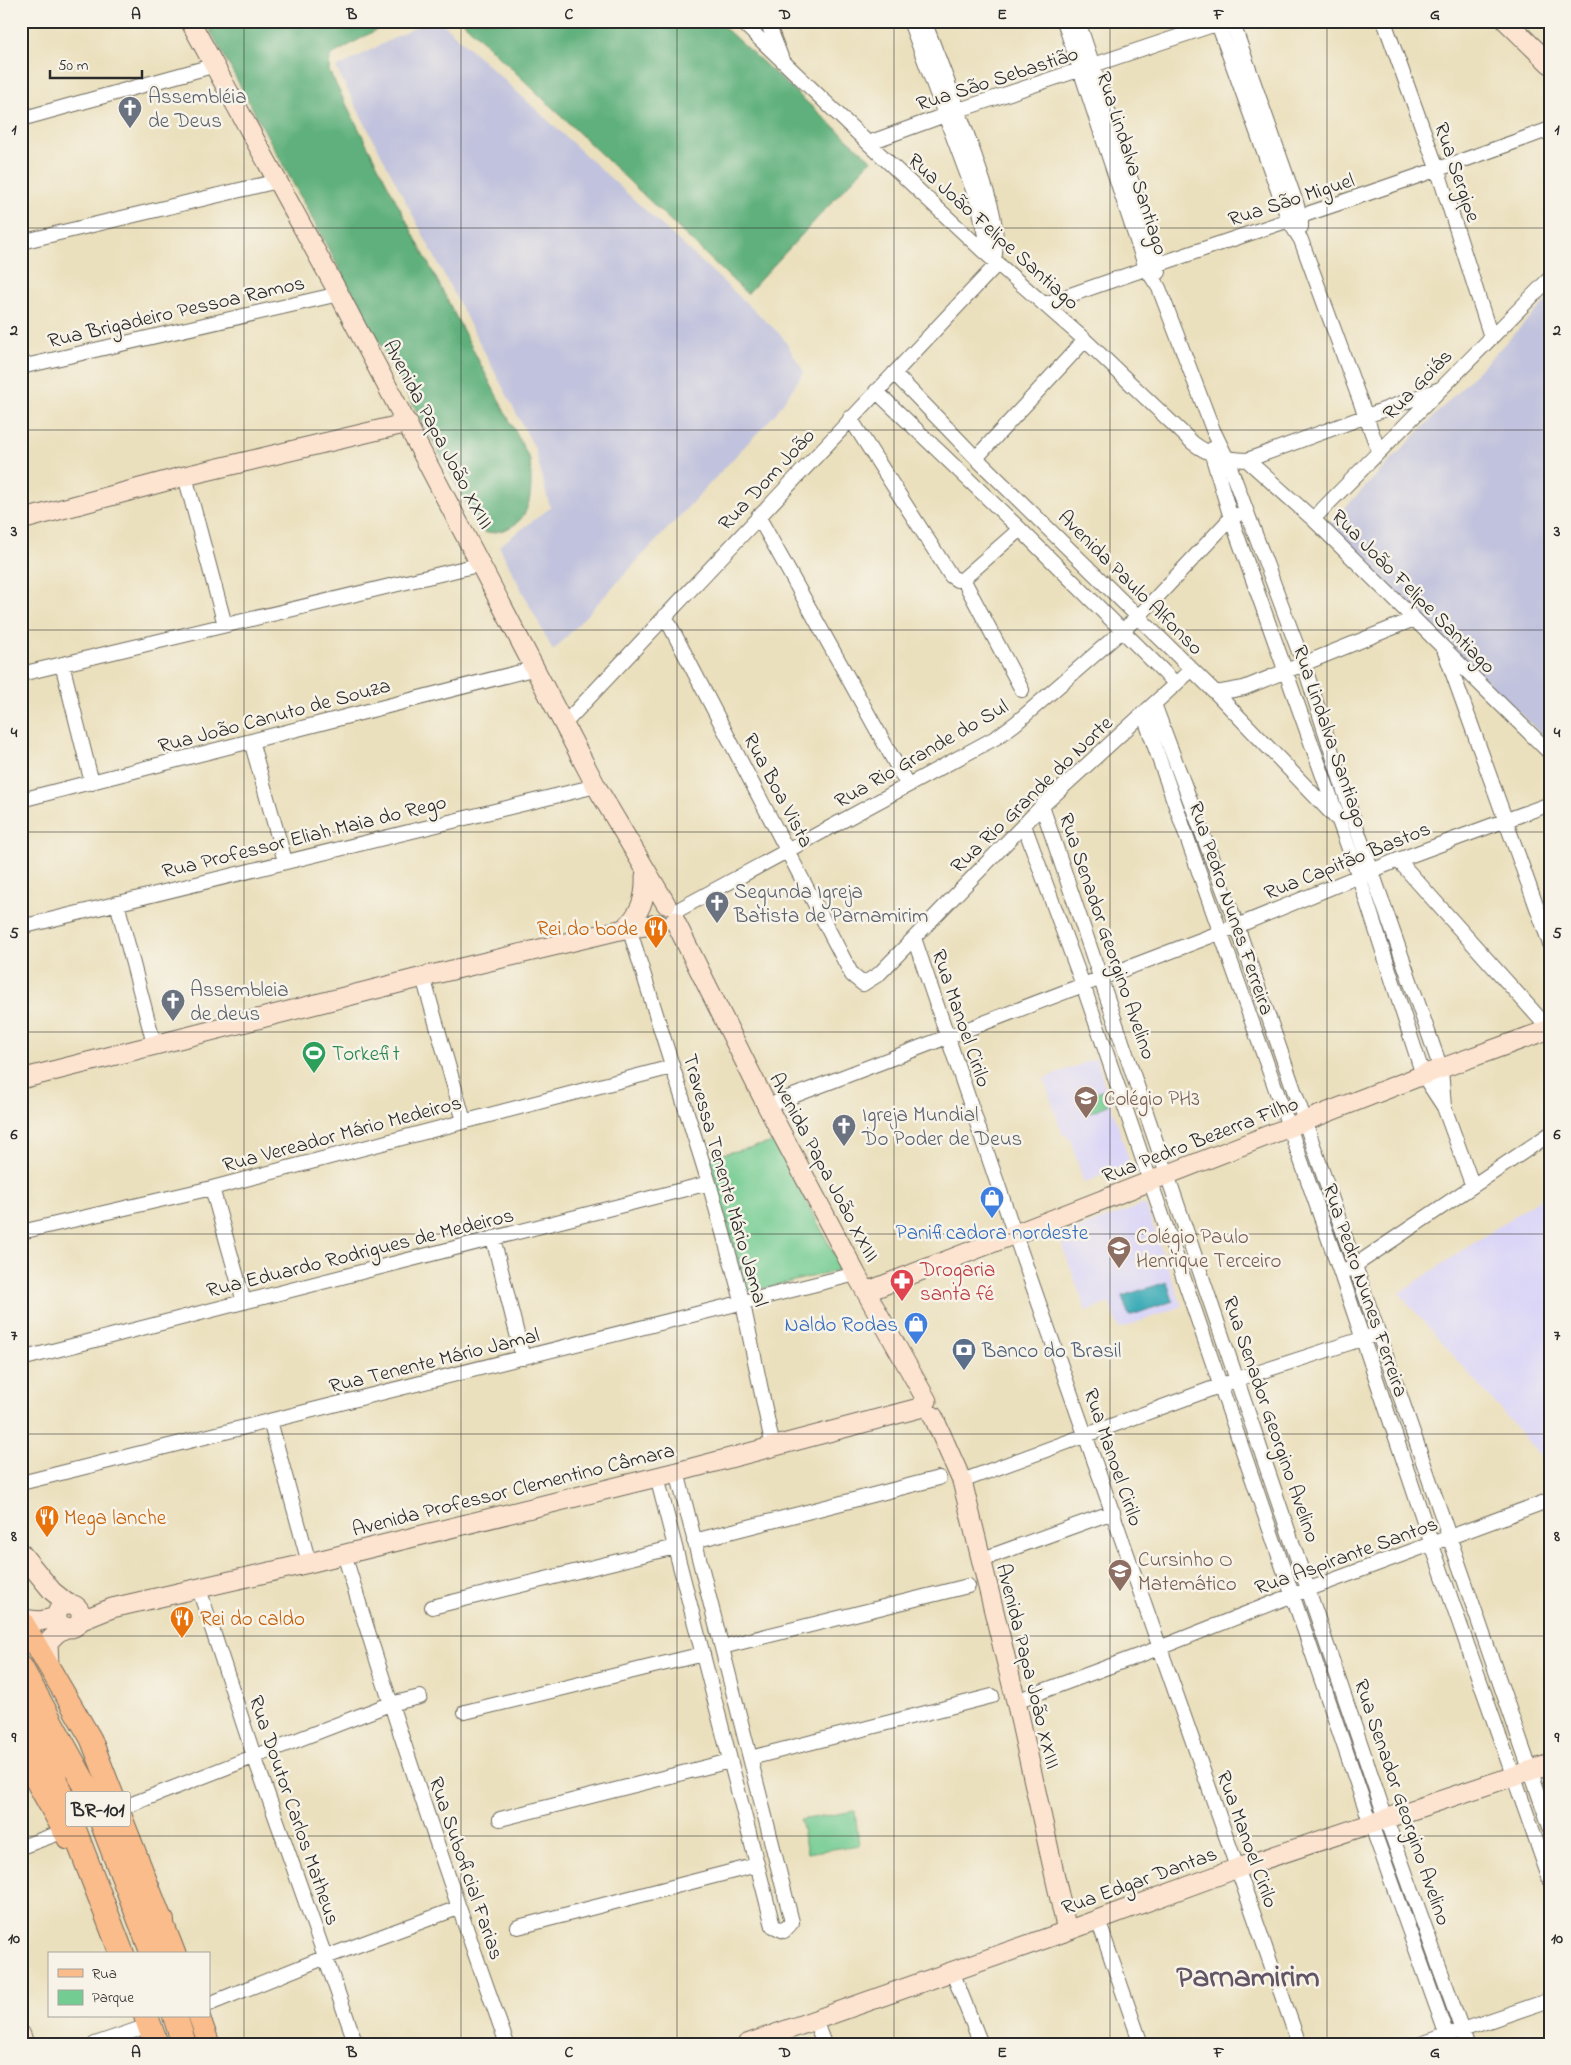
<svg xmlns="http://www.w3.org/2000/svg" width="1571" height="2065" font-family="'Indie Flower',sans-serif">
	<rect width="100%" height="100%" fill="#f7f3e8"/>
	<filter id="ink" filterUnits="userSpaceOnUse"><feTurbulence type="fractalNoise" baseFrequency=".02" numOctaves="2"/><feDisplacementMap in="SourceGraphic" scale="10" xChannelSelector="R" yChannelSelector="G"/><feConvolveMatrix kernelMatrix="1 2 1 2 8 2 1 2 1" color-interpolation-filters="sRGB"/></filter>
	<filter id="wash" filterUnits="userSpaceOnUse"><feTurbulence type="fractalNoise" baseFrequency=".0096" numOctaves="4" result="noise"/><feDisplacementMap in="SourceGraphic" scale="20" xChannelSelector="R" yChannelSelector="G"/><feGaussianBlur stdDeviation="1.12" result="paint"/><feColorMatrix in="noise" values="0 0 0 0 0 0 0 0 0 0 0 0 0 0 0 0 0 1.4 0 .05"/><feComposite in="paint" operator="in"/></filter>
	<g filter="url(#wash)">
		<rect width="100%" height="100%" fill="#ebe0bd"/>
		<path fill="#dbd6f7" d="M1096,1058L1130,1163L1084,1183L1070,1139L1062,1133L1044,1079Z
			M1550,1192V1467L1399,1293Z
			M1145,1204L1182,1306L1119,1329L1109,1303L1086,1311L1059,1236Z"/>
		<path fill="#c1c2dd" d="M427,21H440L782,336L804,372L776,413L553,651L499,546L550,508L535,449L336,68Z
			M1550,297V743L1328,525Z"/>
		<path fill="#73cc92" stroke="#4f7c5e" d="M1104,1090L1108,1105L1086,1114L1080,1099Z
			M775,1142L842,1269L746,1293L709,1157Z
			M855,1811L859,1845L807,1853L800,1820Z"/>
		<path fill="#5eb07c" stroke="#446e54" d="M205,21H392L330,56L329,71L530,460C533,498 532,531 485,533L480,528Z
			M462,21H717L871,160L747,294Z"/>
		<path fill="#3cacb7" stroke="#346c71" d="M1167,1282L1173,1301L1129,1316L1122,1296Z"/>
	</g>
	<g filter="url(#ink)">
		<g fill="none" stroke-linecap="round" stroke-linejoin="round">
			<defs>
				<path id="street" d="M741,21L868,143L982,250L1085,340L1193,443C1210,456 1225,459 1247,460L1440,389
					M767,21L781,57
					M910,21L979,206L985,236L982,250
					M924,21C942,67 960,113 976,160C987,194 1001,225 994,260
					M1064,21L1146,268L1159,288L1213,430L1227,459L1304,665L1351,812L1441,1069L1444,1107
					M1078,21L1159,264V272
					M1217,21L1289,221L1301,240L1379,452
					M1232,21L1301,217V227
					M1384,21L1438,171L1491,337
					M21,119L216,65
					M868,143L959,110L1225,21
					M21,242L278,181
					M1045,304C1212,244 1383,191 1550,129
					M21,367L339,294
					M894,373L976,458L1216,693L1336,818
					M876,391L1020,529L1176,684
					M850,418L951,576L957,580L963,579L1020,529
					M1212,449V455L1231,518L1359,877L1423,1075L1444,1107L1472,1184
					M976,458L1085,340
					M1247,460L1313,519L1550,753
					M185,476L225,625
					M758,516L907,784
					M1313,519L1550,278
					M963,579L1022,690
					M665,616L852,975L863,984L879,974L1042,806L1191,670
					M1445,652L1550,944
					M62,664L92,783
					M21,674L482,564
					M1216,693L1244,688L1414,619
					M1154,704L1237,926L1550,1827
					M1143,713L1341,1274L1432,1545L1550,1880
					M564,724L998,263
					M251,741L285,861
					M21,800L536,668
					M1042,806L1386,1819L1467,2044
					M1024,825L1083,985L1371,1824L1450,2044
					M1398,860L1549,1029
					M117,903L154,1044
					M676,911L997,737L1016,723L1139,616L1231,518L1237,515
					M21,927L596,786
					M629,928L709,1183L743,1304L773,1447
					M914,938L1015,1235L1299,2044
					M423,977L464,1121
					M767,1106L1237,926L1398,860L1550,804
					M212,1188L244,1302
					M21,1232L212,1188L672,1067
					M493,1238L523,1358
					M1348,1270L1550,1134
					M21,1359L709,1183
					M270,1421L309,1563
					M657,1477L773,1926L784,1931L792,1922L677,1472
					M962,1481L1238,1379L1371,1336
					M21,1483L856,1274
					M694,1541L939,1478
					M344,1554C394,1719 449,1882 507,2044
					M980,1560L1113,1512
					M199,1589L254,1756L356,2044
					M432,1607L675,1547
					M722,1647L968,1586
					M1016,1701L1159,1648L1293,1595L1550,1500
					M465,1712L703,1654
					M750,1758L992,1696
					M119,1809L390,1704L420,1697
					M500,1819L730,1761
					M21,1847L65,1831
					M1098,1920L1141,2044
					M518,1927L757,1865
					M952,1971L981,2044
					M209,2004L326,1957L458,1908
					M815,2020L824,2044
					M95,2044L139,2029
					M1421,2044L1550,2000"/>
				<path id="secondary" d="M190,21L339,294L596,786L666,904
					M1506,21L1550,64
					M21,520L185,476L408,423
					M675,921L767,1106L856,1274L927,1401
					M624,929C640,914 646,899 645,876
					M21,1079L423,977L624,929L659,924
					M866,1292L1423,1075L1550,1029
					M933,1416L962,1481L1016,1701L1067,1931
					M21,1553L52,1591L68,1604
					M57 1616a12 12 0 1 1 24 0a12 12 0 1 1-24 0Z
					M21,1619L40,1621L57,1617
					M80,1621L112,1608L309,1563L677,1472L923,1407
					M49,1666L48,1642L57,1633L67,1627
					M21,2035L24,2044
					M747,2044L1067,1931L1238,1868L1550,1764"/>
				<path id="primary" d="M21,1619L91,1739L175,1954
					M21,1754L68,1839
					M199,2016L209,2044"/>
				<path id="highway" d="M21,1668L94,1801L153,1954
					M21,1717L48,1762L122,1954
					M161,1954L162,1921
					M146,2016L156,2044
					M175,2016L184,2044"/>
			</defs>
			<use href="#street" stroke="#6e6a5e" stroke-width="16"/>
			<use href="#secondary" stroke="#6e6a5e" stroke-width="21"/>
			<use href="#primary" stroke="#6e6a5e" stroke-width="23"/>
			<use href="#highway" stroke="#6e6a5e" stroke-width="26"/>
			<use href="#street" stroke="#fff" stroke-width="14"/>
			<use href="#secondary" stroke="#fde4d0" stroke-width="19"/>
			<use href="#primary" stroke="#f9bc8a" stroke-width="21"/>
			<use href="#highway" stroke="#f9bc8a" stroke-width="24"/>
		</g>
	</g>
	<path fill="none" stroke="#2b2b2b" stroke-width="1" stroke-opacity="0.55" d="M244,21V2044M461,21V2044M677,21V2044M894,21V2044M1110,21V2044M1327,21V2044M21,228H1550M21,430H1550M21,630H1550M21,832H1550M21,1032H1550M21,1234H1550M21,1434H1550M21,1636H1550M21,1836H1550"/>
	<defs>
		<symbol id="church-pin" viewBox="-11 -11 22 30"><path d="M0 17L-7.5 6A9.5 9.5 0 1 1 7.5 6Z" fill="#6b7280" stroke="#f7f3e8"/><path d="M-1.2-6h2.4v3.5h3.3v2.4h-3.3V6h-2.4V-.1h-3.3v-2.4h3.3Z" fill="#fff"/></symbol>
		<symbol id="restaurant-pin" viewBox="-11 -11 22 30"><path d="M0 17L-7.5 6A9.5 9.5 0 1 1 7.5 6Z" fill="#e8710a" stroke="#f7f3e8"/><path d="M-5-6h1v4h1v-4h1v4h1v-4h1v5L-1.5 .5V6h-2V.5L-5-1ZM5-6V6H3V1.5H1.5Q1.5-4 5-6Z" fill="#fff"/></symbol>
		<symbol id="stadium-pin" viewBox="-11 -11 22 30"><path d="M0 17L-7.5 6A9.5 9.5 0 1 1 7.5 6Z" fill="#2e9e5b" stroke="#f7f3e8"/><path d="M0-5a6.5 5 0 1 0 0 10a6.5 5 0 1 0 0-10ZM-3.5-1.8h7v3.6h-7Z" fill="#fff"/></symbol>
		<symbol id="school-pin" viewBox="-11 -11 22 30"><path d="M0 17L-7.5 6A9.5 9.5 0 1 1 7.5 6Z" fill="#8d6e63" stroke="#f7f3e8"/><path d="M0-5L7-2L0 1L-7-2ZM-4 1L0 2.5L4 1V4Q0 6-4 4Z" fill="#fff"/></symbol>
		<symbol id="shop-pin" viewBox="-11 -11 22 30"><path d="M0 17L-7.5 6A9.5 9.5 0 1 1 7.5 6Z" fill="#3f7fe0" stroke="#f7f3e8"/><path d="M-5-2.5h2.3a2.7 3.5 0 0 1 5.4 0H5L5.5 6h-11ZM-1.5-2.5h3a1.5 2.3 0 0 0-3 0Z" fill="#fff"/></symbol>
		<symbol id="pharmacy-pin" viewBox="-11 -11 22 30"><path d="M0 17L-7.5 6A9.5 9.5 0 1 1 7.5 6Z" fill="#e0444e" stroke="#f7f3e8"/><path d="M-2-6h4v4h4v4h-4v4h-4v-4h-4v-4h4Z" fill="#fff"/></symbol>
		<symbol id="bank-pin" viewBox="-11 -11 22 30"><path d="M0 17L-7.5 6A9.5 9.5 0 1 1 7.5 6Z" fill="#5c6f8a" stroke="#f7f3e8"/><path d="M-6-4H6V4H-6ZM0-2.3a2.3 2.3 0 1 0 0 4.6a2.3 2.3 0 1 0 0-4.6Z" fill="#fff"/></symbol>
	</defs>
	<g fill-rule="evenodd">
		<use href="#church-pin" x="116" y="94" width="28" height="38"/>
		<use href="#church-pin" x="703" y="889" width="28" height="38"/>
		<use href="#restaurant-pin" x="642" y="914" width="28" height="38"/>
		<use href="#church-pin" x="159" y="987" width="28" height="38"/>
		<use href="#stadium-pin" x="300" y="1039" width="28" height="38"/>
		<use href="#school-pin" x="1072" y="1084" width="28" height="38"/>
		<use href="#church-pin" x="830" y="1112" width="28" height="38"/>
		<use href="#shop-pin" x="978" y="1184" width="28" height="38"/>
		<use href="#school-pin" x="1105" y="1234" width="28" height="38"/>
		<use href="#pharmacy-pin" x="888" y="1267" width="28" height="38"/>
		<use href="#shop-pin" x="902" y="1310" width="28" height="38"/>
		<use href="#bank-pin" x="950" y="1336" width="28" height="38"/>
		<use href="#restaurant-pin" x="33" y="1503" width="28" height="38"/>
		<use href="#school-pin" x="1106" y="1557" width="28" height="38"/>
		<use href="#restaurant-pin" x="168" y="1604" width="28" height="38"/>
	</g>
	<g text-anchor="middle" stroke-width="5" stroke-linejoin="round" paint-order="stroke">
		<rect fill="#f7f3e8" stroke="#686764" stroke-width="1" x="65.5" y="1791.5" width="65" height="35" rx="4"/>
		<g font-size="20" font-weight="bold" fill="#2b2b2b">
			<text x="98" y="1816">BR-101</text>
		</g>
		<g font-size="21" fill="#2b2b2b" stroke="#f7f3e8">
			<text transform="translate(997 78) rotate(-18)" y="7">Rua São Sebastião</text>
			<text transform="translate(1133 163) rotate(72)" y="7">Rua Lindalva Santiago</text>
			<text transform="translate(1458 172) rotate(71)" y="7">Rua Sergipe</text>
			<text transform="translate(1291 199) rotate(-18)" y="7">Rua São Miguel</text>
			<text transform="translate(994 231) rotate(42)" y="7">Rua João Felipe Santiago</text>
			<text transform="translate(176 311) rotate(-13)" y="7">Rua Brigadeiro Pessoa Ramos</text>
			<text transform="translate(1417 384) rotate(-46)" y="7">Rua Goiás</text>
			<text transform="translate(439 434) rotate(62)" y="7">Avenida Papa João XXIII</text>
			<text transform="translate(766 479) rotate(-47)" y="7">Rua Dom João</text>
			<text transform="translate(1131 582) rotate(45)" y="7">Avenida Paulo Alfonso</text>
			<text transform="translate(1414 591) rotate(45)" y="7">Rua João Felipe Santiago</text>
			<text transform="translate(274 715) rotate(-15)" y="7">Rua João Canuto de Souza</text>
			<text transform="translate(1331 736) rotate(71)" y="7">Rua Lindalva Santiago</text>
			<text transform="translate(921 753) rotate(-30)" y="7">Rua Rio Grande do Sul</text>
			<text transform="translate(779 790) rotate(62)" y="7">Rua Boa Vista</text>
			<text transform="translate(1031 794) rotate(-44)" y="7">Rua Rio Grande do Norte</text>
			<text transform="translate(304 836) rotate(-14)" y="7">Rua Professor Eliah Maia do Rego</text>
			<text transform="translate(1347 860) rotate(-22)" y="7">Rua Capitão Bastos</text>
			<text transform="translate(1232 908) rotate(71)" y="7">Rua Pedro Nunes Ferreira</text>
			<text transform="translate(1108 936) rotate(71)" y="7">Rua Senador Georgino Avelino</text>
			<text transform="translate(962 1018) rotate(71)" y="7">Rua Manoel Cirilo</text>
			<text transform="translate(342 1133) rotate(-15)" y="7">Rua Vereador Mário Medeiros</text>
			<text transform="translate(1200 1139) rotate(-21)" y="7">Rua Pedro Bezerra Filho</text>
			<text transform="translate(825 1167) rotate(62)" y="7">Avenida Papa João XXIII</text>
			<text transform="translate(726 1180) rotate(74)" y="7">Travessa Tenente Mário Jamal</text>
			<text transform="translate(360 1252) rotate(-14)" y="7">Rua Eduardo Rodrigues de Medeiros</text>
			<text transform="translate(1366 1290) rotate(71)" y="7">Rua Pedro Nunes Ferreira</text>
			<text transform="translate(434 1360) rotate(-14)" y="7">Rua Tenente Mário Jamal</text>
			<text transform="translate(1272 1419) rotate(71)" y="7">Rua Senador Georgino Avelino</text>
			<text transform="translate(1114 1457) rotate(71)" y="7">Rua Manoel Cirilo</text>
			<text transform="translate(513 1489) rotate(-14)" y="7">Avenida Professor Clementino Câmara</text>
			<text transform="translate(1346 1555) rotate(-20)" y="7">Rua Aspirante Santos</text>
			<text transform="translate(1029 1666) rotate(76)" y="7">Avenida Papa João XXIII</text>
			<text transform="translate(1403 1802) rotate(71)" y="7">Rua Senador Georgino Avelino</text>
			<text transform="translate(295 1810) rotate(71)" y="7">Rua Doutor Carlos Matheus</text>
			<text transform="translate(1248 1839) rotate(70)" y="7">Rua Manoel Cirilo</text>
			<text transform="translate(467 1868) rotate(71)" y="7">Rua Suboficial Farias</text>
			<text transform="translate(1139 1880) rotate(-20)" y="7">Rua Edgar Dantas</text>
		</g>
		<g font-size="21" fill="#5b616d" stroke="#f7f3e8" text-anchor="start">
			<text x="148" y="103">Assembléia<tspan x="148" dy="24">de Deus</tspan></text>
			<text x="734" y="898">Segunda Igreja<tspan x="734" dy="24">Batista de Parnamirim</tspan></text>
			<text x="190" y="996">Assembleia<tspan x="190" dy="24">de deus</tspan></text>
			<text x="862" y="1121">Igreja Mundial<tspan x="862" dy="24">Do Poder de Deus</tspan></text>
		</g>
		<g font-size="21" fill="#c56008" stroke="#f7f3e8" text-anchor="start">
			<text x="638" y="935" text-anchor="end">Rei do bode</text>
			<text x="64" y="1524">Mega lanche</text>
			<text x="200" y="1625">Rei do caldo</text>
		</g>
		<g font-size="21" fill="#27864d" stroke="#f7f3e8" text-anchor="start">
			<text x="332" y="1060">Torkefit</text>
		</g>
		<g font-size="21" fill="#785e54" stroke="#f7f3e8" text-anchor="start">
			<text x="1104" y="1105">Colégio PH3</text>
			<text x="1136" y="1243">Colégio Paulo<tspan x="1136" dy="24">Henrique Terceiro</tspan></text>
			<text x="1138" y="1566">Cursinho O<tspan x="1138" dy="24">Matemático</tspan></text>
		</g>
		<g font-size="21" fill="#366cbe" stroke="#f7f3e8">
			<text x="992" y="1239">Panificadora nordeste</text>
			<text x="898" y="1331" text-anchor="end">Naldo Rodas</text>
		</g>
		<g font-size="21" fill="#be3a42" stroke="#f7f3e8" text-anchor="start">
			<text x="920" y="1276">Drogaria<tspan x="920" dy="24">santa fé</tspan></text>
		</g>
		<g font-size="21" fill="#4e5e75" stroke="#f7f3e8" text-anchor="start">
			<text x="982" y="1357">Banco do Brasil</text>
		</g>
		<g font-size="31" font-weight="bold" fill="#635565" stroke="#f7f3e8">
			<text x="1248" y="1986">Parnamirim</text>
		</g>
	</g>
	<rect width="1571" height="2065" fill="none" stroke="#f7f3e8" stroke-width="55"/>
	<rect x="48" y="1952" width="162" height="65" fill="#f7f3e8" stroke="#a5a39c"/>
	<rect x="58" y="1969" width="25" height="8" fill="#f9bc8a" stroke="#a5a39c"/>
	<text x="92" y="1978" font-size="15" fill="#2b2b2b">Rua</text>
	<rect x="58" y="1990" width="25" height="15" fill="#73cc92" stroke="#a5a39c"/>
	<text x="92" y="2002" font-size="15" fill="#2b2b2b">Parque</text>
	<path d="M50 70v8h92v-8" fill="none" stroke="#2b2b2b" stroke-width="2.5"/>
	<text x="58" y="70" font-size="15" fill="#2b2b2b" stroke="#f7f3e8" stroke-width="4" paint-order="stroke">50 m</text>
	<rect x="28" y="28" width="1516" height="2010" fill="none" stroke="#2b2b2b" stroke-width="2"/>
	<g font-size="16" text-anchor="middle" font-weight="bold" fill="#2b2b2b">
		<text x="136" y="19">A</text>
		<text x="352" y="19">B</text>
		<text x="569" y="19">C</text>
		<text x="785" y="19">D</text>
		<text x="1002" y="19">E</text>
		<text x="1219" y="19">F</text>
		<text x="1435" y="19">G</text>
		<text x="14" y="134">1</text>
		<text x="1557" y="134">1</text>
		<text x="14" y="335">2</text>
		<text x="1557" y="335">2</text>
		<text x="14" y="536">3</text>
		<text x="1557" y="536">3</text>
		<text x="14" y="737">4</text>
		<text x="1557" y="737">4</text>
		<text x="14" y="938">5</text>
		<text x="1557" y="938">5</text>
		<text x="14" y="1139">6</text>
		<text x="1557" y="1139">6</text>
		<text x="14" y="1340">7</text>
		<text x="1557" y="1340">7</text>
		<text x="14" y="1541">8</text>
		<text x="1557" y="1541">8</text>
		<text x="14" y="1742">9</text>
		<text x="1557" y="1742">9</text>
		<text x="14" y="1943">10</text>
		<text x="1557" y="1943">10</text>
		<text x="136" y="2057">A</text>
		<text x="352" y="2057">B</text>
		<text x="569" y="2057">C</text>
		<text x="785" y="2057">D</text>
		<text x="1002" y="2057">E</text>
		<text x="1219" y="2057">F</text>
		<text x="1435" y="2057">G</text>
	</g>
</svg>
